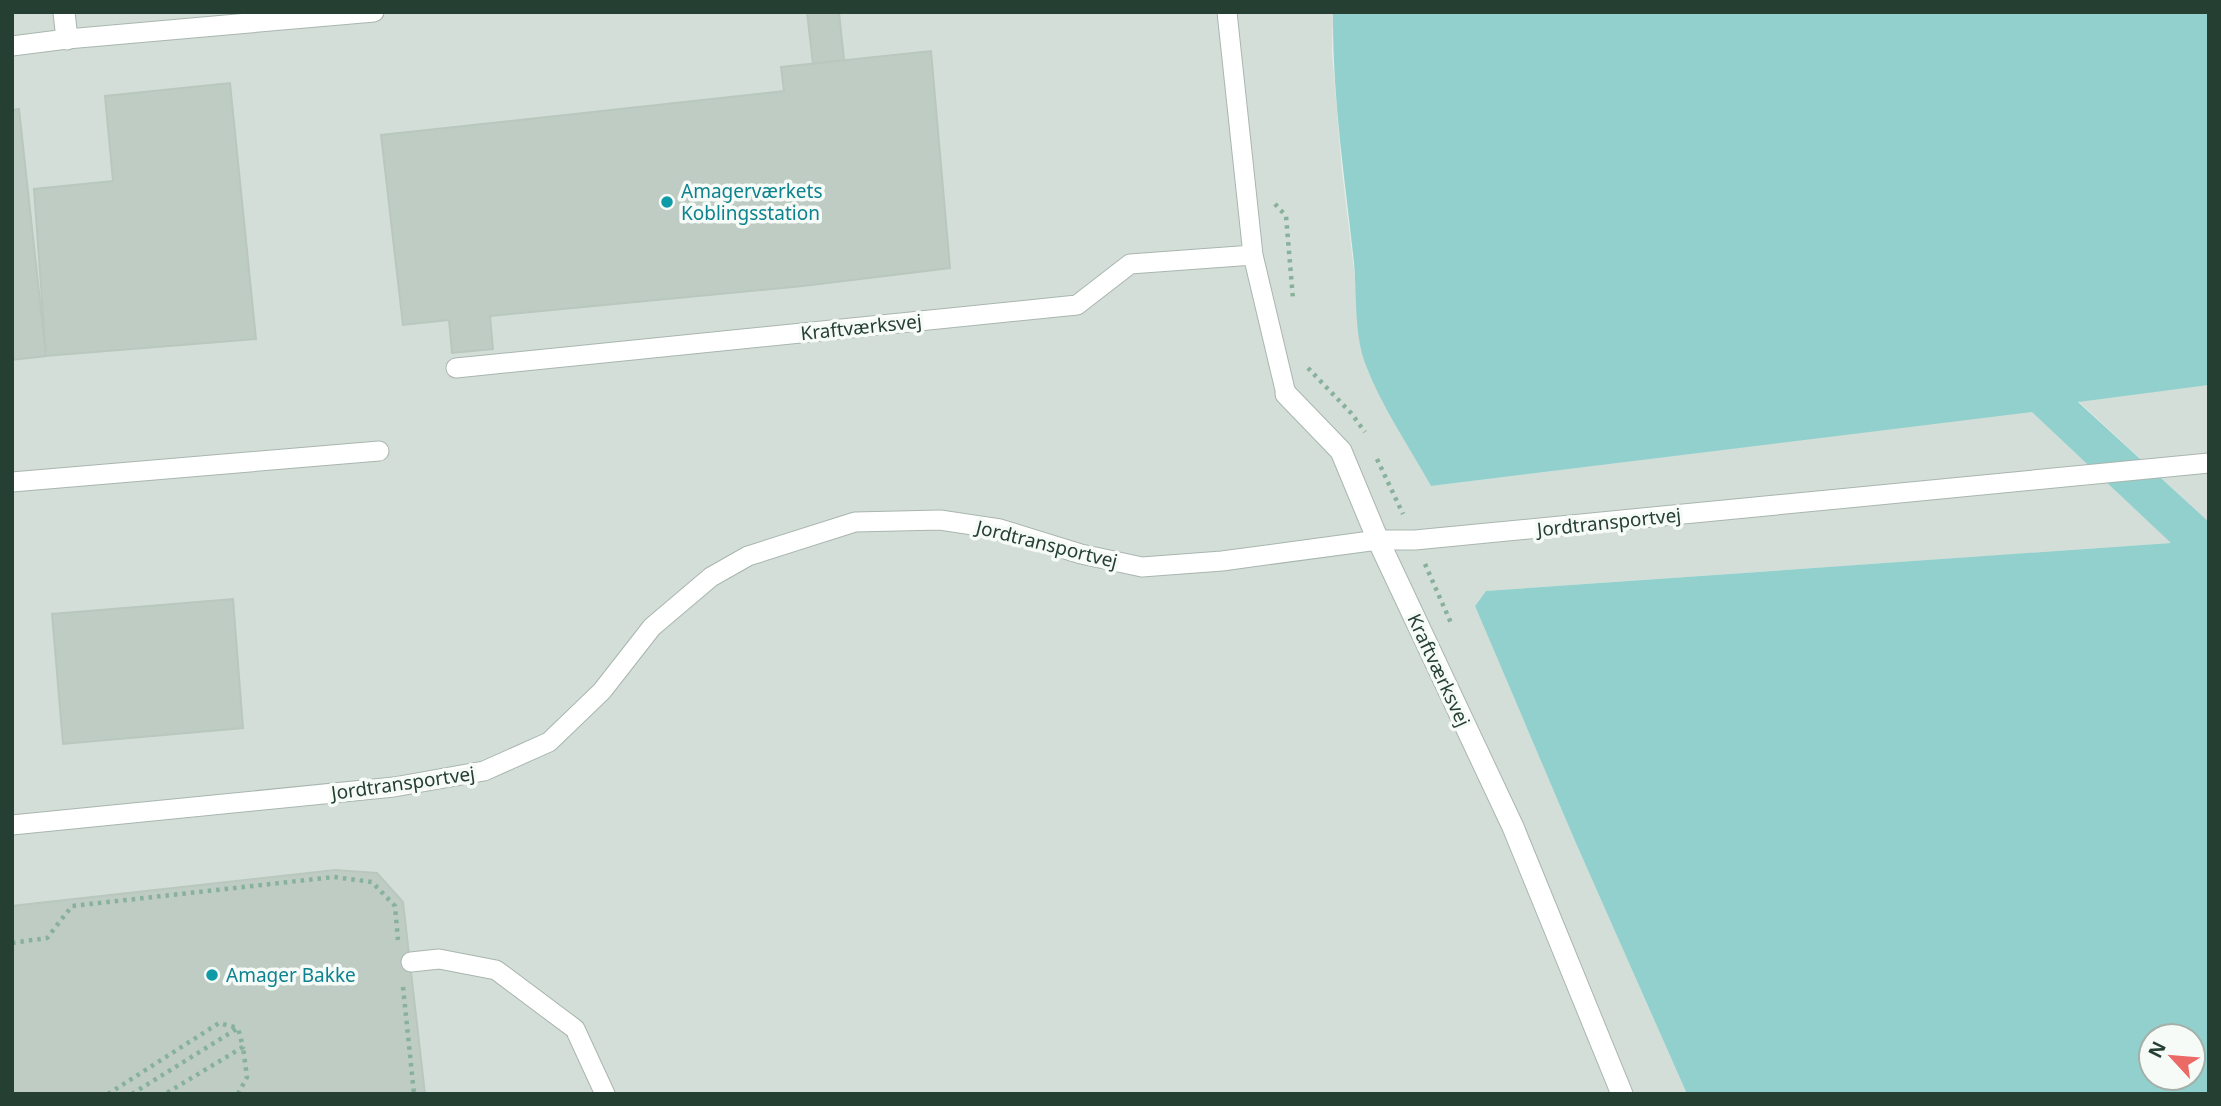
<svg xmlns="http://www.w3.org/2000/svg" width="2221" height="1106" font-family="'Noto Sans',sans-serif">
	<rect width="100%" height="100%" fill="#e6eee9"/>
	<path fill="#d4ded8" d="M12,12H1333L1332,52L1342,171L1356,286L1360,339L1365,361L1431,486L2032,411L2172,543L1486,591L1475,606L1575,841L1687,1094H12Z
		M2209,385V522L2078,401Z"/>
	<path fill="#91d0cd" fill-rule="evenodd" d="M1333,12H2209V385L2078,402L2209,522V1094H1687L1575,841L1475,606L1486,591L2171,543L2032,412L1431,486C1409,446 1381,406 1365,363C1354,332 1357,295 1354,263C1345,179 1332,96 1333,12ZM2151,1036H2193V1078H2151Z"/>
	<path fill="#beccc4" stroke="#b9c8be" stroke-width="2" d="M807,12H839L844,60L813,64Z
		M931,51L950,268L803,286L490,316L493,349L452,353L449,320L403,325L381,135L784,91L781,67Z
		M230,83L256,339L46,356L34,189L113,181L105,96Z
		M19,109L46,356L12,360V110Z
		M233,599L243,728L63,744L52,614Z
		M335,870L377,873L403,902L425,1094H12V906Z"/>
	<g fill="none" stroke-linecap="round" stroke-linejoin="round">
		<defs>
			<path id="lane" d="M1227,12L1253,255L1286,394
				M12,46L67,39L374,12
				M456,368L1077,305L1130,264L1253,255
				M12,482L379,451
				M12,825L394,787L484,771L549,742L602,691L652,627L711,577L748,556L855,522L940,520L1000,529L1081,554L1142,567L1222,561L1378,540H1415L2209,463
				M411,962L439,959L496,970L575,1029L605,1094"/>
			<path id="street" d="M64,12L67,39
				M1286,394L1341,451L1378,540L1513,827L1622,1094"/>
		</defs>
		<use href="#lane" stroke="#a8b6af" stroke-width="21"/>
		<use href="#street" stroke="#a8b6af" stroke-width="23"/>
		<path stroke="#88b19b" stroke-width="4.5" stroke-dasharray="3.5 5" stroke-linecap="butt" d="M1275,204L1286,216L1293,299
			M1308,368L1351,413L1365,432
			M1377,459L1403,514
			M1425,564L1451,623
			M12,943L47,938L72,906L334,877L372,882L395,906L398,940
			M403,987L414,1094
			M108,1094L219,1023L238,1028
			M132,1094L238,1028L243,1047L165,1094
			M238,1094L247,1077L243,1047"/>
		<use href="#lane" stroke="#fff" stroke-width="19"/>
		<use href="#street" stroke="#fff" stroke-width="21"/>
	</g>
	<g fill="#0f9aa8" stroke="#f7fbf8" stroke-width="2.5">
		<circle cx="667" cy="202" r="7"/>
		<circle cx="212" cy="975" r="7"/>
	</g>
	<g text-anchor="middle" stroke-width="7" stroke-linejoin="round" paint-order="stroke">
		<g font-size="19" fill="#0d838f" stroke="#f7fbf8" text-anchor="start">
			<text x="681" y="198">Amagerværkets<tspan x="681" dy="22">Koblingsstation</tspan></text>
			<text x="226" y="982">Amager Bakke</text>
		</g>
		<g font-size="19" fill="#254033" stroke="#f7fbf8">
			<text transform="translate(861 327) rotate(-6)" y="7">Kraftværksvej</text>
			<text transform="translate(1609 522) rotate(-6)" y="7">Jordtransportvej</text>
			<text transform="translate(1047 544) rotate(14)" y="7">Jordtransportvej</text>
			<text transform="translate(1439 670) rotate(65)" y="7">Kraftværksvej</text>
			<text transform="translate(403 783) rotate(-8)" y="7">Jordtransportvej</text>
		</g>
	</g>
	<rect width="2221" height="1106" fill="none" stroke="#254033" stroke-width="28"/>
	<g transform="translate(2172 1057) rotate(296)"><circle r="33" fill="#f7fbf8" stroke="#a3b0a9" stroke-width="2"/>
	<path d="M0-5L12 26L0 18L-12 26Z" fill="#ec6a66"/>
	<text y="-10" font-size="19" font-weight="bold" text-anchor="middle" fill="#254033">N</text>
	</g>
</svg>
